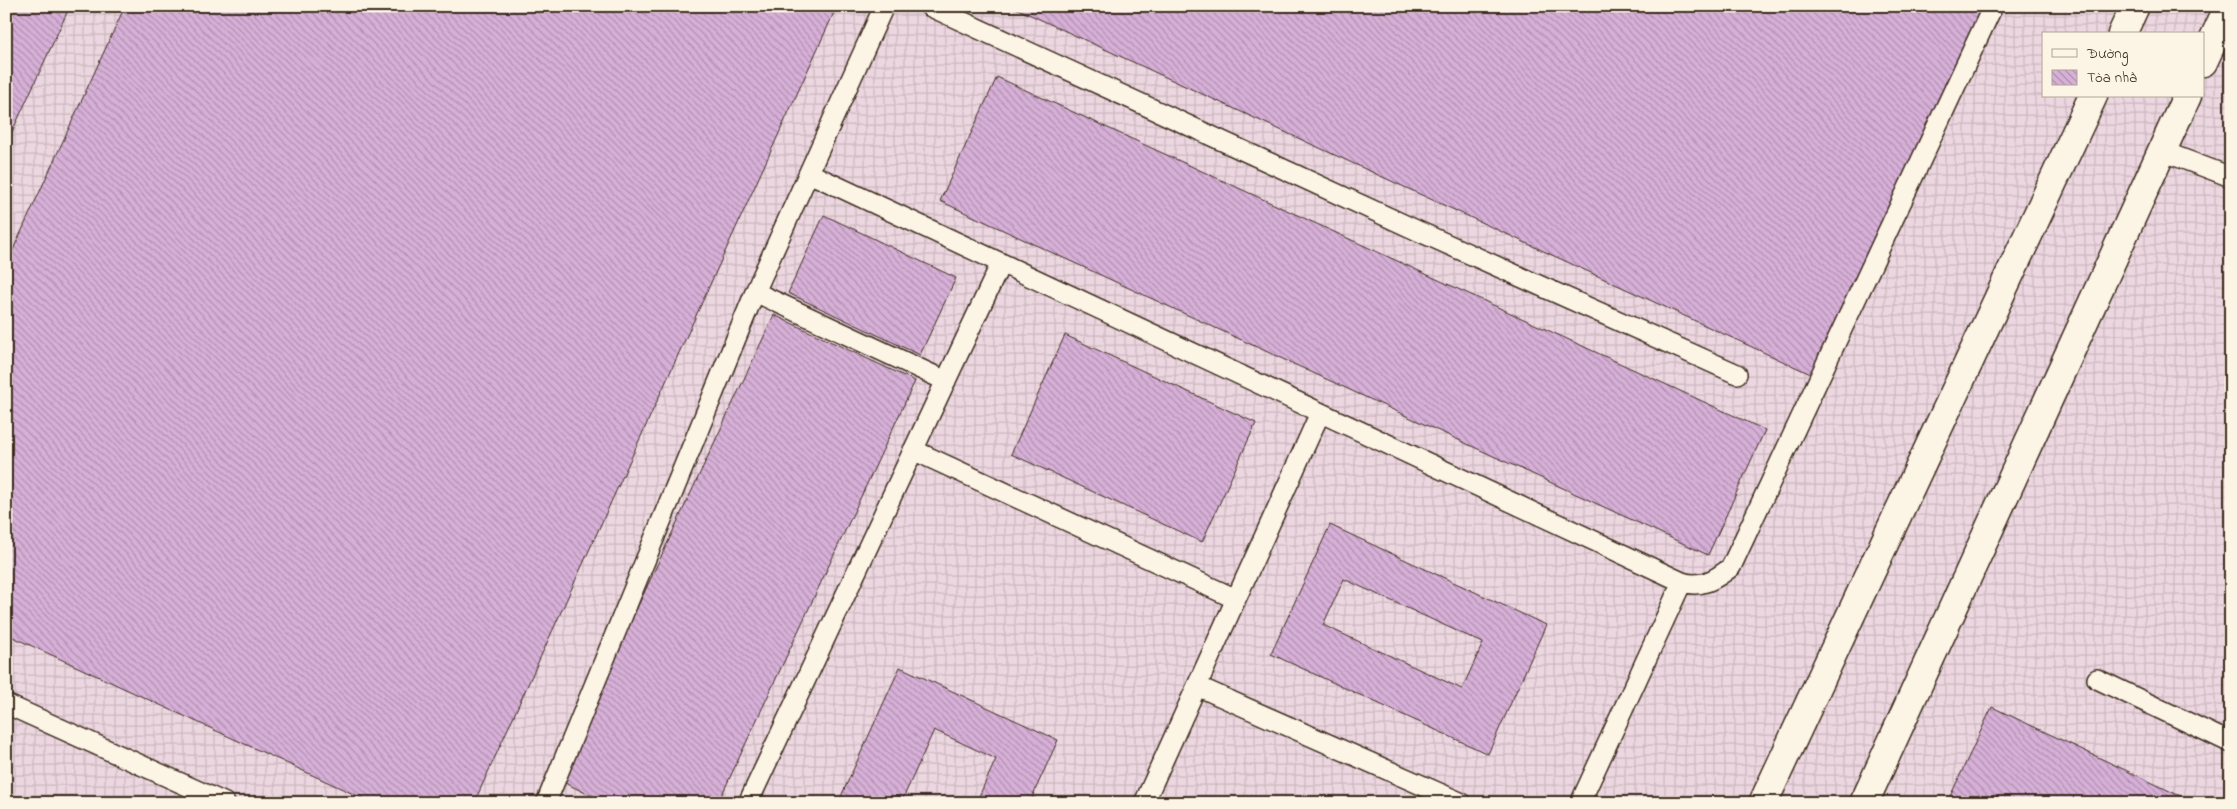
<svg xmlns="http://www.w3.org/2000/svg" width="2237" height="809" font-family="'Indie Flower',sans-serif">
	<defs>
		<pattern id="industrial-grid" width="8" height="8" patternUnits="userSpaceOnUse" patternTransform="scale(1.25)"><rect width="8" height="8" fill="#ecd6df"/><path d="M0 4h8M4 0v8" fill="none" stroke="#cbb8bf"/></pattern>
		<pattern id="building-back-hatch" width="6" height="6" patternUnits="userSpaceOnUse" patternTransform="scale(1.25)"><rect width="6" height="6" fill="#d7b0d8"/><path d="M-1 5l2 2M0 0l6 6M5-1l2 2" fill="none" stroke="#b08faf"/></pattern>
	</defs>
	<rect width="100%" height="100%" fill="#f5e7e2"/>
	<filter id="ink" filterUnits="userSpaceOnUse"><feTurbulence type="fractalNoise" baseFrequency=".02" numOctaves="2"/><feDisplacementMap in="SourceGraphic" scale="10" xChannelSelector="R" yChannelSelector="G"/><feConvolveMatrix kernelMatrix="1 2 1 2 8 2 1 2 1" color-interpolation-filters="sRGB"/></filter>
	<g filter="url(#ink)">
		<path fill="url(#industrial-grid)" fill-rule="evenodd" d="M6,6H2231V803H6ZM2043,34H2203V96H2043Z"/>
		<path fill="url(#building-back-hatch)" stroke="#3b2a1e" fill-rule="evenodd" d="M6,6H70L6,145Z
			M125,6H837L474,803H373L6,634V265Z
			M1011,6H1984L1815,376Z
			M997,77L1765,430L1708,555L940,201Z
			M824,215L956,278L920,355L788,293Z
			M774,315L915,381L718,803H606L557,779Z
			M1065,335L1256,423L1202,542L1011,454Z
			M1330,525L1546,625L1488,754L1271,654ZM1344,579L1483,643L1462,689L1323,625Z
			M900,667L1058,740L1032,797L1044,803H976L996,759L934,730L901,803H838Z
			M1992,707L2195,803H1947Z"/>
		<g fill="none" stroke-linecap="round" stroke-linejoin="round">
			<defs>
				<path id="lane" d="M929,6L1418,231L1737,374
					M2162,151L2231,177
					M809,173L1682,582C1701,588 1715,580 1731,567L1993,6
					M755,292L946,381
					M913,450L1236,599
					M2097,679L2231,743
					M1197,686L1462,803
					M6,704L225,803
					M546,803L755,292L884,6
					M748,803L1001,263
					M1144,803L1320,413
					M1580,803L1682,582"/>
				<path id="street" d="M2122,34L2135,6
					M2203,62L2229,6
					M1763,803L2093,96
					M1864,803L2187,96"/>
			</defs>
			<use href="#lane" stroke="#3b2a1e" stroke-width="22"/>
			<use href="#street" stroke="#3b2a1e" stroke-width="31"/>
			<use href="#lane" stroke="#fcf5e5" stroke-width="19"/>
			<use href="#street" stroke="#fcf5e5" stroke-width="28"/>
		</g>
	</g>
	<rect width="2237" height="809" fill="none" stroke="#fcf5e5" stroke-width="25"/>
	<rect x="12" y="12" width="2212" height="784" fill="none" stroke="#3b2a1e" stroke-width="2" filter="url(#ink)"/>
	<rect x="2042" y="32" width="162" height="65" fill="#fcf5e5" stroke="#afa495"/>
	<rect x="2052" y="49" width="25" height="8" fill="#fcf5e5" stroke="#afa495"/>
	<text x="2087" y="58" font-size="15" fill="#3b2a1e">Đường</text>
	<rect x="2052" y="70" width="25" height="15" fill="url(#building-back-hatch)" stroke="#afa495"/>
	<text x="2087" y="82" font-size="15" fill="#3b2a1e">Tòa nhà</text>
</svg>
